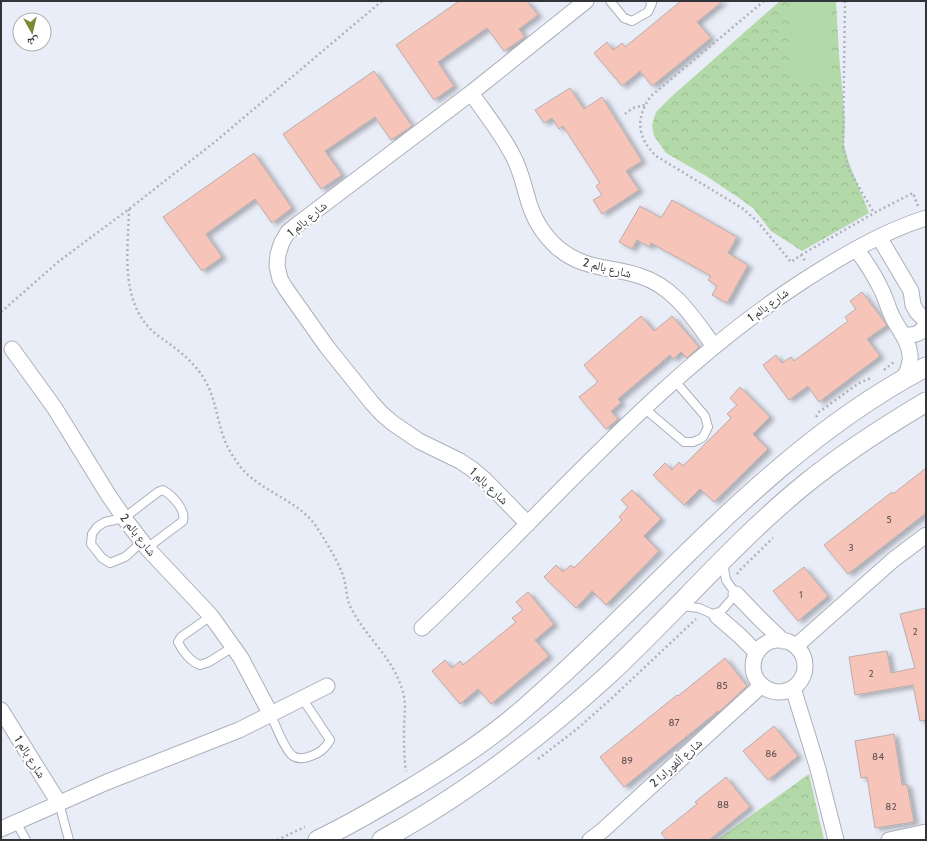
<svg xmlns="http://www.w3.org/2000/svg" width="927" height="841" font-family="Cabin,'Noto Naskh Arabic',sans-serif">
	<defs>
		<pattern id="park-crowns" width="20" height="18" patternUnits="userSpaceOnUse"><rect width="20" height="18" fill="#b4d9a8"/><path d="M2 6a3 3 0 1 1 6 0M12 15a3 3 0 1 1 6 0" fill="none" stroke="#9bbb91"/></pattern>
		<filter id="shadow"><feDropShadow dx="4.5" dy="2.5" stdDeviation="2" flood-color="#0004"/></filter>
	</defs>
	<rect width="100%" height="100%" fill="#e9edf8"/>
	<path fill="url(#park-crowns)" d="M780,1H836L839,54L845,121L844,145L849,163L869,213L802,251L771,231L754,209L739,198L706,176L666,153L654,136L652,125L656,112L671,97Z
		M809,774L824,840H717Z"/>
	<path fill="#b4d9a8" d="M792,1H831L830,82L791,81Z"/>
	<path fill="#f7c4ba" stroke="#baadab" filter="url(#shadow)" d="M459,1H527L538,15L519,29L525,37L504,51L487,28L438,62L454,86L434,100L396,45Z
		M681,1H723L697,22L711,38L652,86L640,71L622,86L594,53L607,42L613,50L622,43L625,47Z
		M374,71L412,126L391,140L375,117L325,151L342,175L321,189L283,134Z
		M570,88L584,109L602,97L642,161L626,171L639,190L602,214L593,200L602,195L596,186L600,183L563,126L559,129L552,118L544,123L535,110Z
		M254,153L292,208L272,223L255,199L206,234L222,257L202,271L163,217Z
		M672,200L737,237L728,253L748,265L727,303L712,295L717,286L708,280L711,276L651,243L649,247L637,240L632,249L619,242L640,206L661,218Z
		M862,292L887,325L867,339L880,356L819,402L808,386L789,400L763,365L776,355L782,363L791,357L794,361L848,321L845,317L856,309L850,301Z
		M641,316L654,331L672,316L699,347L687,358L681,352L673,359L670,355L618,399L621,403L611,411L618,419L606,429L579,397L598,382L584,365Z
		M740,387L770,417L753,434L768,449L714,502L700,489L684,505L653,475L665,463L672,470L679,462L683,466L731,418L727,414L737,405L730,398Z
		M926,468V513L848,574L824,545L892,492L893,494Z
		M632,490L661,519L644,536L659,551L606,605L592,591L576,608L544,577L556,565L563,572L571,565L574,568L622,520L619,517L628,507L621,500Z
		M804,567L828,596L798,621L773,591Z
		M528,592L554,624L535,640L549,656L491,704L478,689L460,704L432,671L445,660L452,668L460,661L463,665L516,622L512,618L523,610L516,602Z
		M926,608V720L920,721L913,685L855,695L849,657L887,651L891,673L915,668L900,614Z
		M725,658L747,686L719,712L718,711L624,787L600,757L677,695L678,696Z
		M774,726L798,756L768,780L743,751Z
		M894,734L902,785L907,784L914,822L875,828L867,777L861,778L855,741Z
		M726,777L750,807L709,840H667L661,833L697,804L695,802Z"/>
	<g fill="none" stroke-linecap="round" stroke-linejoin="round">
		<defs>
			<path id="service" d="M610,1L624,18L632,21L648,12L652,3L650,1
				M645,409L684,442H693L698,440L703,437L708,427L705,416L675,381
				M142,542L125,557L110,563L102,558L91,544L92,534L97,527L105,522L124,518L158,492L163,490C173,496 186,510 183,521L147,548
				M681,606L699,608L717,616L736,594L726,580L723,562
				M211,616L181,637L178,642C182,651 191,662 200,665L209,662L233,647
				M271,715C275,724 285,751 293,756C299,760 306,758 311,756C320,753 326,748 330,740L302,698
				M59,803L69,840
				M16,822L26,840"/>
			<path id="minor" d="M471,93C485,113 502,134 513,156C520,169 523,182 527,196C532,216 542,234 558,248C584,270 610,266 640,276C675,287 693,318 714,346
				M879,237L911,291L913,305L917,312L926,321
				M856,249C866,262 875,276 882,291C886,299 888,308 892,316C898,329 909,340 910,355C911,365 908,372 902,380
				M902,334C913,337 922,334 926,324
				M12,349L54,407L109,496L127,522L147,548L211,616L241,658L271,715
				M528,524L484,479L472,469L460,461L419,441L394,424L382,414L372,403L327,347L286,289L280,279L277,266L278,254L282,242L288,232L298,224L471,93L586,1
				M736,594L761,620L783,641
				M717,616L740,636L757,653
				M422,628C547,511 658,375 803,281C842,256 882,232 926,218
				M753 666a26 26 0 1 1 52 0a26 26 0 1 1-52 0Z
				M796,646L893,560L926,535
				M793,688L818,769L836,840
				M1,710L59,803
				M1,829L107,782L239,730L327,686
				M590,840L602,831L762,685
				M889,840L926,832"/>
			<path id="tertiary" d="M318,840C347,826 375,810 403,793C447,767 489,740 527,706C659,592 769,449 926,367
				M382,840C464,795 538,739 607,676C674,614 733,543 804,485C842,454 884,427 926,402"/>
		</defs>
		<use href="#service" stroke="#adb0bb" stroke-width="10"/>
		<use href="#minor" stroke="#adb0bb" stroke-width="17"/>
		<use href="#tertiary" stroke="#adb0bb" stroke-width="21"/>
		<path stroke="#afb2bb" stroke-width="2.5" stroke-dasharray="2 3" stroke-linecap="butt" d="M764,1L651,96C635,118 637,137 656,156L742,208L758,222L791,262L801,255L806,262
			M845,1L843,148L849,170L874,213
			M625,114L633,108L645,105
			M129,209C128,251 119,304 156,334C176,349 193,359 206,382C214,397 216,412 221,429C225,445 234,460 245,472C266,493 298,501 316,526C325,540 340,564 344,579C347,589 346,598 351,608C365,636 393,658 402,689C407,703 404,717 404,731C404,745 404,758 406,771
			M801,255L874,213L913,193L918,206
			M1,312L58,262L129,209L216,141L382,1
			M884,370L894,362
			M816,417L819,412L859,383L871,378
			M737,574L740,570L773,538
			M538,759L577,729L612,698L696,619
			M277,840L305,827"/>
		<use href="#service" stroke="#fff" stroke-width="8"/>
		<use href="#minor" stroke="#fff" stroke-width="15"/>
		<use href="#tertiary" stroke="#fff" stroke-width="19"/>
	</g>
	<g text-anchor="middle" stroke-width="4" stroke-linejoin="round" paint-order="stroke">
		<g font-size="10" fill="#645859">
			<text x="889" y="523">5</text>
			<text x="851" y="551">3</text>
			<text x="801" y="598">1</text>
			<text x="915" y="635">2</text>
			<text x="871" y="677">2</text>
			<text x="722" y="689">85</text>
			<text x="674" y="726">87</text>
			<text x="771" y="757">86</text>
			<text x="878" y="760">84</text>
			<text x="627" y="764">89</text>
			<text x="723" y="808">88</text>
			<text x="891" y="810">82</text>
		</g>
		<g font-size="12" fill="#333439" stroke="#fff">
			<text transform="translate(307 219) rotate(-40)" y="4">شارع بالم 1</text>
			<text transform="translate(607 268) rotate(14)" y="4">شارع بالم 2</text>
			<text transform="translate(768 305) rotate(-36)" y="4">شارع بالم 1</text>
			<text transform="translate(489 486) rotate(43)" y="4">شارع بالم 1</text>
			<text transform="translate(138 535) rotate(52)" y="4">شارع بالم 2</text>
			<text transform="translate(30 757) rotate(58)" y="4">شارع بالم 1</text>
			<text transform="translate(676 763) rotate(-42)" y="4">شارع ألفورادا 2</text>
		</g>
	</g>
	<rect width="927" height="841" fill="none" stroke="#333439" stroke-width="4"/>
	<g transform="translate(32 32) rotate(172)"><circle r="19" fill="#ffffff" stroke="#adaeb0"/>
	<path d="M0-3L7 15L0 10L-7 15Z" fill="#7e8733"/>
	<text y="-6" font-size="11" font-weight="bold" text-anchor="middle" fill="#333439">ش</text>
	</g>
</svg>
